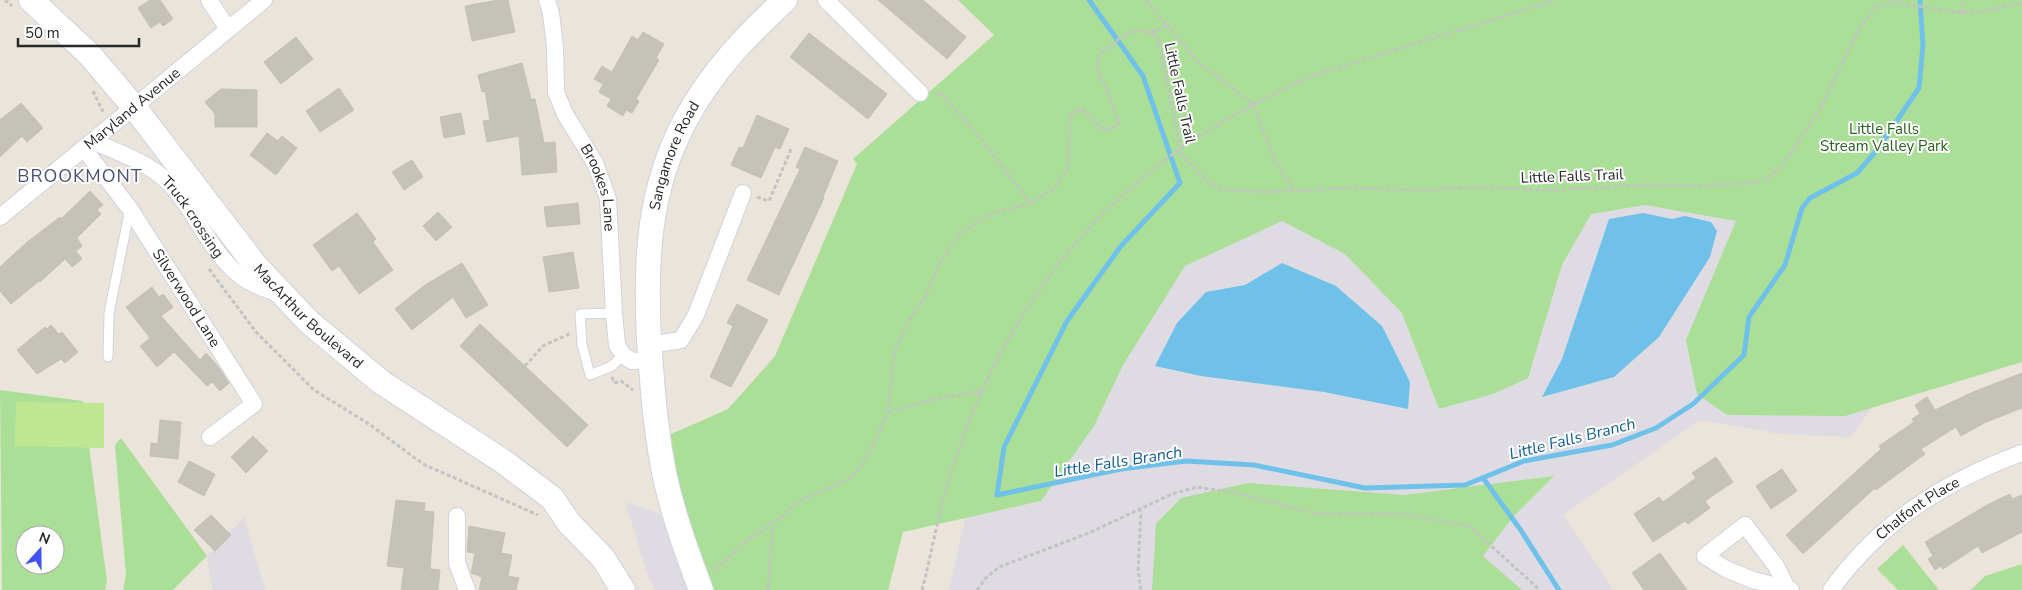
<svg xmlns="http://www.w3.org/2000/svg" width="2022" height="590" font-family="'Nunito Sans',sans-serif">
	<rect width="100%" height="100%" fill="#eae4da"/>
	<path fill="#dedbe3" d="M1748,188L1897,375L1850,437L1780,434L1700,420L1563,515L1614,590H949L975,475L1165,198Z
		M625,502L669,517L838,590H655L648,576Z
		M244,517L265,590H212L207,556Z"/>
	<path fill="#abdf98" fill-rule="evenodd" d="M958,0H2022V362L1845,416L1727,415L1697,394L1686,340L1736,221L1645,205L1591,214L1562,265L1528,378L1493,394L1439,409L1402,313L1345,254L1282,221L1185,266L1123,365L1094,426L1041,501L903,532L888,590H710L682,506L669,435L728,409L775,356L857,164L853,159L994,35Z
		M0,390L83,401L107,582L105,590H2ZM25,535H55V565H25Z
		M121,438L207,556L173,590H123L126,575L115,445Z
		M1554,476L1512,518L1483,556L1522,590H1152L1156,524L1181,498L1248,483L1404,495Z
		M1903,545L1939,590H1898L1877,569Z
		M2022,564V590H1971L1985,576Z"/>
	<path fill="#bee794" d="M16,402L104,403V448L15,446Z"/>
	<path fill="#70c1ea" d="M1643,213L1672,219L1685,216L1711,222L1717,231L1710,257L1659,337L1614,377L1542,397L1562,359L1609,219Z
		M1282,263L1336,286L1382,326L1410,382L1408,409L1324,392L1201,376L1155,366L1177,323L1206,292L1245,285Z"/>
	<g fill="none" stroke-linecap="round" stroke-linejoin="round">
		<path stroke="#70c1ea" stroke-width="5" d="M1089,0L1143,76L1180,183L1121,246L1067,321L1004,447L997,495L1121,469L1186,461L1254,465L1365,488L1465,485L1524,461L1612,445L1656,428L1693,404L1744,355L1749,317L1785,265L1802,208L1810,198L1857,173L1877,150L1919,88L1923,45L1920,0
			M1483,478L1520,529L1559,590"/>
	</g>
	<path fill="#c5c2b9" stroke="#c5c0b4" d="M150,0H160L173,19L163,26L160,22L151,28L138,8Z
		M498,0H508L515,32L472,41L465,6Z
		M878,0H923L966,37L947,59Z
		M643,32L664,44L656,58L659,60L636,99L639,101L632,113L626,110L623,116L607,106L611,99L599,92L603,84L594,79L602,66L612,72L632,36L638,40Z
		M809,33L887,94L868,119L790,57Z
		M296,37L313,59L281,84L264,62Z
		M522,63L531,99H535L544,143L555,142L557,172L522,175L519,136L487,142L483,121L490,120L485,91L482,92L478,75Z
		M339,88L354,110L320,132L306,111Z
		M221,89L257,90V127H215V114L205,102Z
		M21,103L43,128L27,142L22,136L0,157V120Z
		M461,113L465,134L444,138L440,117Z
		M757,115L789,129L780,149L775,147L761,178L731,165L739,147L743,148Z
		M267,133L278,141L282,136L297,148L276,175L250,155Z
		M805,147L838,161L823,197L824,198L779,295L747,280L800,169L796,167Z
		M412,160L423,177L404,190L392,172Z
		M90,191L103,205L97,210L101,214L77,238L82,246L76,251L82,259L72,267L65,259L40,282L39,281L11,304L0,291V267L26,243L60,217L61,219Z
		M578,203L580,224L547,227L544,207Z
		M438,212L452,227L436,241L423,226Z
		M357,213L376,239L373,242L393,270L359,294L339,266L332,271L313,245Z
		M573,252L579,288L549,292L543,257Z
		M462,263L488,305L466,318L453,297L412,330L395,309L425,285Z
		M152,287L159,297L163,294L173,307L161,316L200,360L206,353L217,365L229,383L220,391L212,382L207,386L174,352L157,367L140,346L150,338L126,307Z
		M737,304L768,320L731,387L710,377L733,326L727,323Z
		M480,324L588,425L567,447L460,346Z
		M51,325L59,334L62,332L78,352L65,363L61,359L37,374L17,350L45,327L47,329Z
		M2022,373V408L1984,423L1961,436L1956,427L1921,449L1925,454L1876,490L1875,488L1803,554L1786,535L1881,449L1879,446L1914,422L1912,419L1920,414L1915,405L1927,397L1935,410L1973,392Z
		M160,420L181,422L178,459L150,456L151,443L158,444Z
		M253,436L268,451L246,473L231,457Z
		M1716,457L1733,482L1705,501L1710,508L1688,524L1685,521L1653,542L1634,514L1659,497L1663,502L1696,478L1692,473Z
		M189,461L215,474L204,496L178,482Z
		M1782,469L1797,491L1771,509L1756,486Z
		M2010,494L2012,499L2022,495V532L1982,553L1978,546L1943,569L1941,566L1935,570L1928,559L1933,556L1925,542L1987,505Z
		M396,500L425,503L424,511L434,512L430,569L440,570L438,590H401L404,568L387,566Z
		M211,515L231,535L215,551L194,530Z
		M469,526L505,533L501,553L512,555L508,576L519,578L516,590H479L482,577L471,573L475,553L467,552Z
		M1660,553L1687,590H1644L1632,573Z"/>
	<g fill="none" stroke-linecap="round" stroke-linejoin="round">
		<defs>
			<path id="lane" d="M614,313L580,314L582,344L590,375L612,366L623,355
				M108,357L109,313L130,209"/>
			<g id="street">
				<path d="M209,0L228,29"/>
				<path id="s1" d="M547,0L551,13L555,47L556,92L565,114L595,163L608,199L614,313L617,345L623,355L632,361L650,360"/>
				<path d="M826,0L920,93"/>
				<path id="s2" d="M93,141C121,154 156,165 175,190C199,218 212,255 243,278C252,285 267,289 278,294"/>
				<path id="s3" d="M84,149L130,209L254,404L210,437"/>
				<path id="s4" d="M0,217L264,0"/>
				<path d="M650,345L681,340L696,315L743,193"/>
				<path d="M457,516V563L467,590"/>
				<path d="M1787,588L1776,566L1745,525L1705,556L1726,569L1753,580L1791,590"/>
				<path id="s5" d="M1831,590C1880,522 1945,481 2022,453"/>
			</g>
			<g id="secondary">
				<path id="s6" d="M31,0L90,55L134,107L256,266L309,322L381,382L504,462L552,498L569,523L603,558L623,590"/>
				<path id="s7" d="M701,590C686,550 671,509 663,467C655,425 652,382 649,339C645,261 648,189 686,119C712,71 746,36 785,0"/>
			</g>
		</defs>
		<use href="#lane" stroke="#d0d2e1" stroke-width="11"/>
		<use href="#street" stroke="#d0d2e1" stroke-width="18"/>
		<use href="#secondary" stroke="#d0d2e1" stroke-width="26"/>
		<path stroke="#c3c3c3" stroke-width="3" stroke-dasharray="4 2.5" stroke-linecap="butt" d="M5,0L12,6
			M1146,0L1196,60L1253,104L1276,163L1294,190
			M1962,13L1963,0
			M1151,32L1168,26
			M93,91L103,112
			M936,94H942L981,139L1030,203
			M1187,143L1253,104L1311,76L1556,0
			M757,197L769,201L792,147
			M209,269L256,332L314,390L369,424L423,464L538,515
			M525,366L543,346L571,333
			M612,377L614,383L621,381L633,390
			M888,412L943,397L982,391
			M714,570L748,540L782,517L797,502L851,478L858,469L874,444L888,412L894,352L907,324L925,297L939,264L959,235L988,215L1030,203L1055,188L1068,168L1070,114L1081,108L1103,130L1115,127L1119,123L1106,86L1097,70L1099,55C1118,41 1134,19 1158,38L1182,155L1211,185L1226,190L1267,192L1348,188L1424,190L1474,187L1547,190L1648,185L1695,186L1747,183L1766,180L1782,166L1820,109L1860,27L1875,8L1893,2L1962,13L1983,11L2022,3
			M768,590L773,524
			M922,590C931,556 937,520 947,486C978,380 1032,281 1113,204C1129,189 1147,175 1165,160
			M977,590L986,578L999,567L1089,533L1172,494L1197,487L1236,493L1318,514H1403L1469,526L1540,590
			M1141,590L1138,570L1141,511"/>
		<use href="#lane" stroke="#fff" stroke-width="9"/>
		<use href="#street" stroke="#fff" stroke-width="16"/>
		<use href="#secondary" stroke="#fff" stroke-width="24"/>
		<path stroke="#c3c3c3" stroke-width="3" stroke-dasharray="4 2.5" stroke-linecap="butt" d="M1165,160L1187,143"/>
	</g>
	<g text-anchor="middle" stroke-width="4" stroke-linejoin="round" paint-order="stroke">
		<g font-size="15" fill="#282828" stroke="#fff">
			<text transform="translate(1180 93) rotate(78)" y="5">Little Falls Trail</text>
			<text dy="5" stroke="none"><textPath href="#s4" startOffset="171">Maryland Avenue</textPath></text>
			<text dy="5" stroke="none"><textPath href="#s7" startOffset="445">Sangamore Road</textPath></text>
			<text transform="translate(1572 176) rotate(-2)" y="5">Little Falls Trail</text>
			<text dy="5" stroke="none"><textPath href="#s1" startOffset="199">Brookes Lane</textPath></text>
			<text dy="5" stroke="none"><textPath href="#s2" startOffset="129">Truck crossing</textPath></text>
			<text dy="5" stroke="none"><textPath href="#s3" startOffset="181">Silverwood Lane</textPath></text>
			<text dy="5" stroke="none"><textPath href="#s6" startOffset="422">MacArthur Boulevard</textPath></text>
			<text dy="5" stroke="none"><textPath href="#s5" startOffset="120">Chalfont Place</textPath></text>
		</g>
		<g font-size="15" fill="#25621c" stroke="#fff">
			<text x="1884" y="134">Little Falls<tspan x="1884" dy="17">Stream Valley Park</tspan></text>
		</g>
		<g font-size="16" font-style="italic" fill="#125d93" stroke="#fff">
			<text transform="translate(1572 438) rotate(-14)" y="6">Little Falls Branch</text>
			<text transform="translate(1118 461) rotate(-9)" y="6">Little Falls Branch</text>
		</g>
		<g font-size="18" letter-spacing="1" fill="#4b4f77" stroke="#fff">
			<text x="80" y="182">BROOKMONT</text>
		</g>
	</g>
	<g transform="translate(40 550) rotate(21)"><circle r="24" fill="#ffffff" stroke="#a9a9a9"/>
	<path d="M0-4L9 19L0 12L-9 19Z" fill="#3f54f3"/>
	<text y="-8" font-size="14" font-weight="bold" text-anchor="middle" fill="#282828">N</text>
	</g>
	<path d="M18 38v8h121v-8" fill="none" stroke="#282828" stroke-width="2.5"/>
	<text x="25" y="38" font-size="15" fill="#282828" stroke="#ffffff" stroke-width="4" paint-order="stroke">50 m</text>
</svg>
